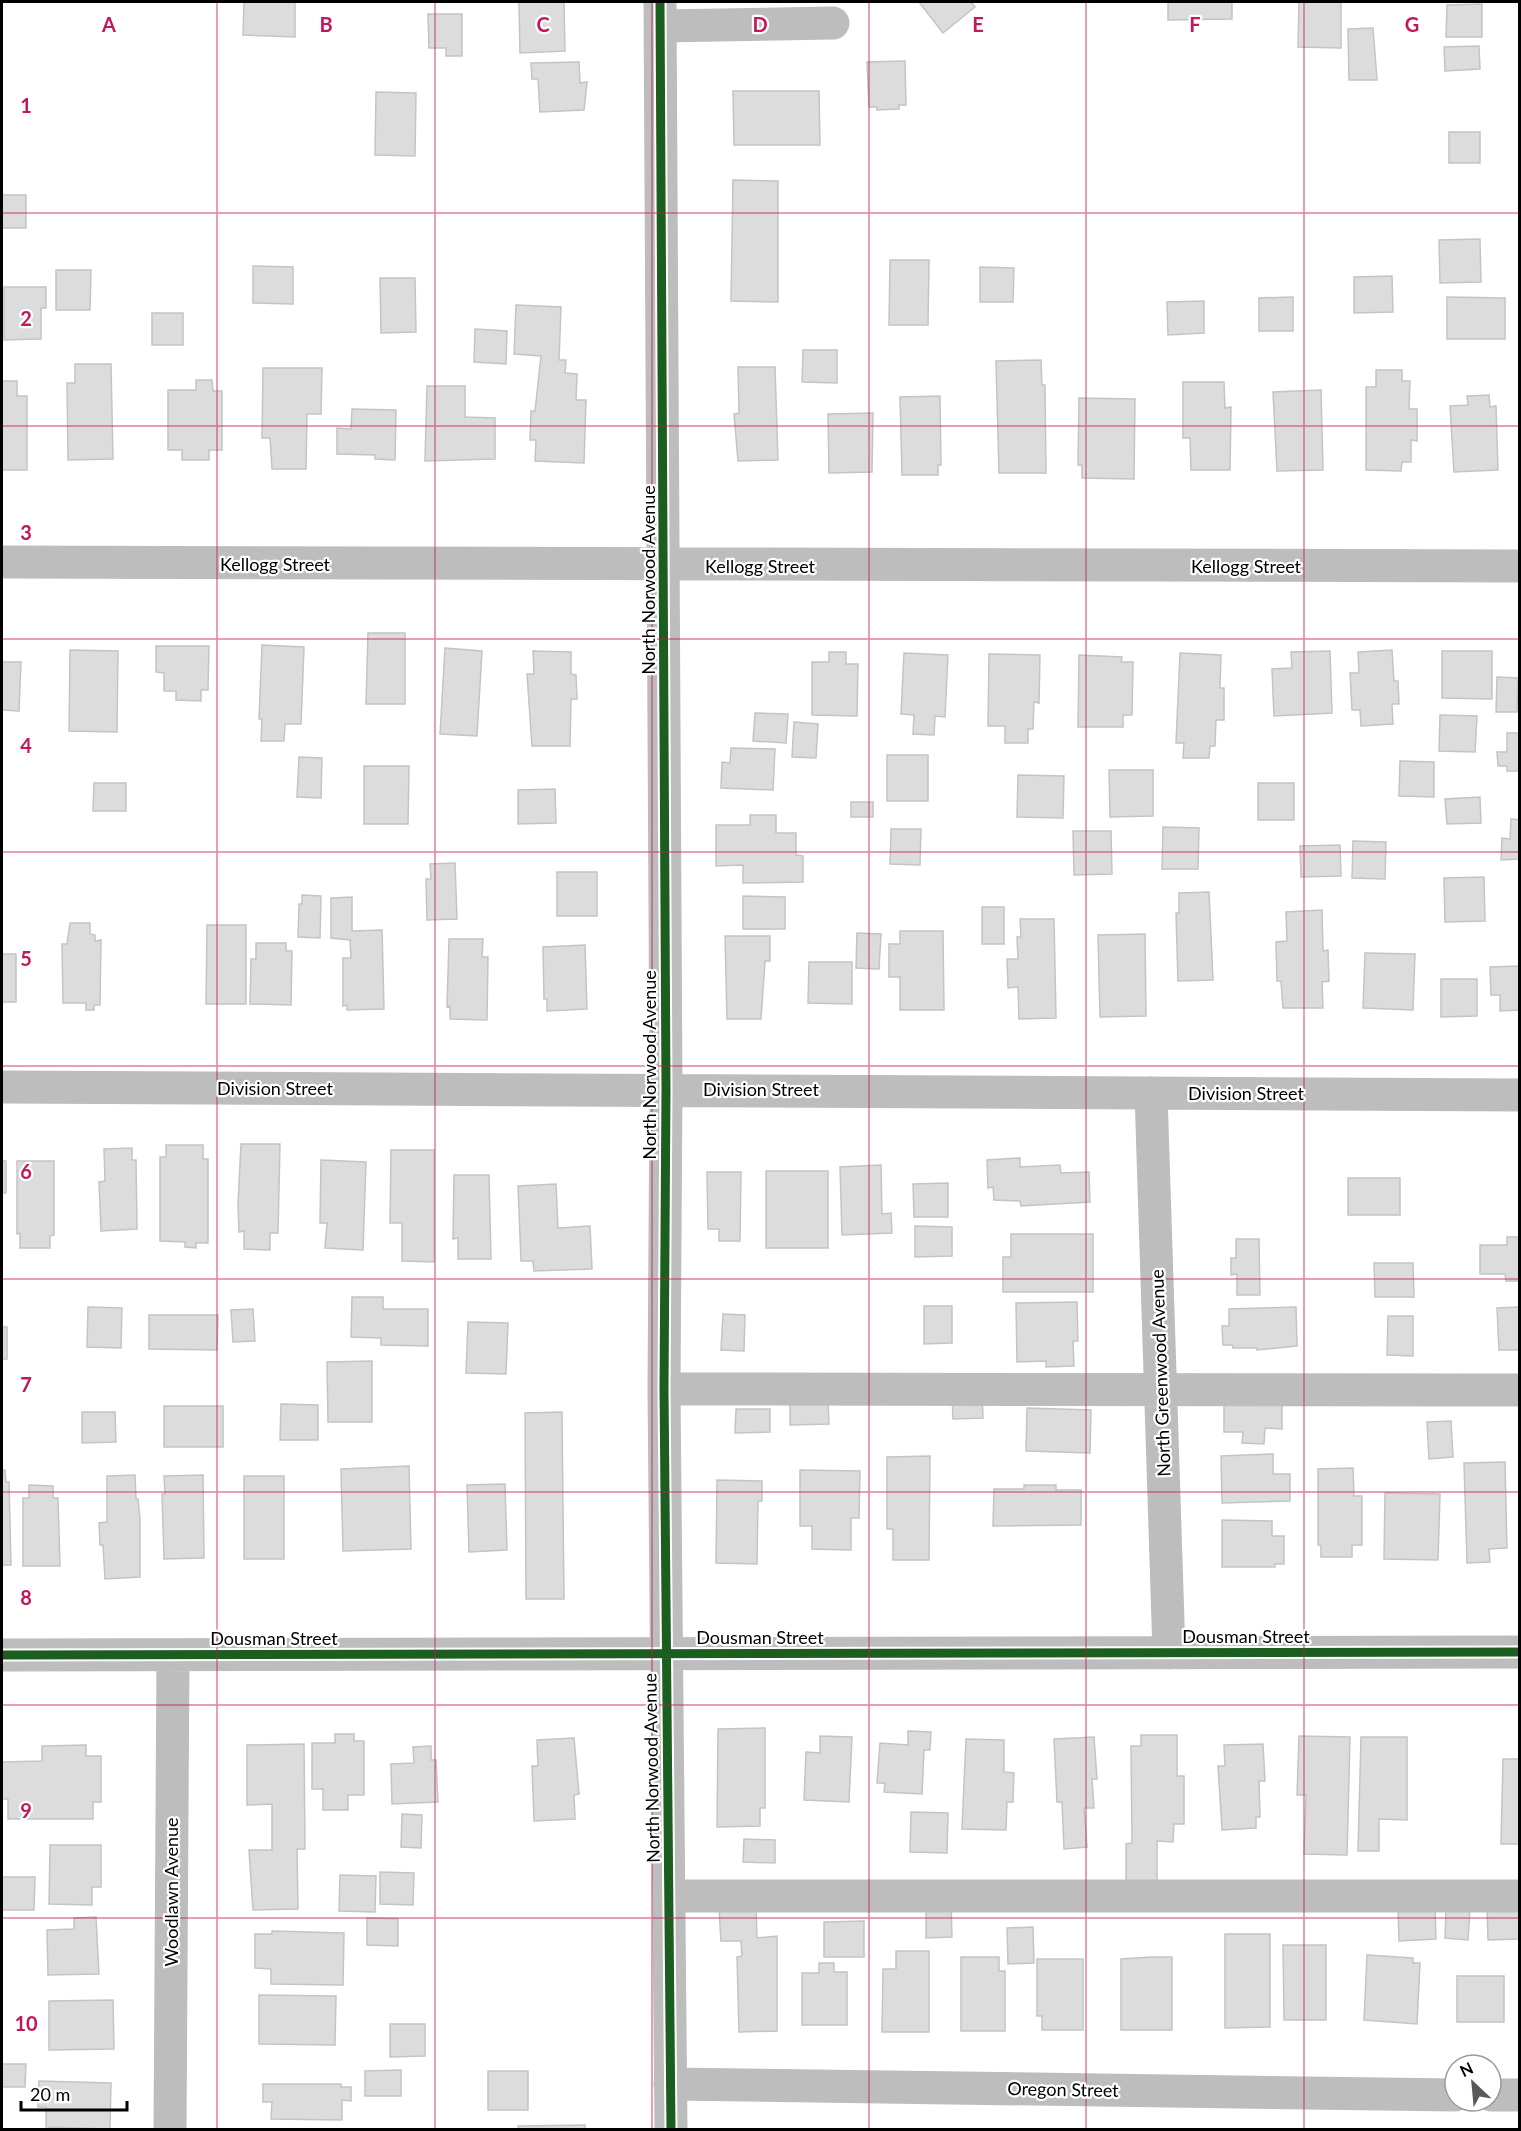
<svg xmlns="http://www.w3.org/2000/svg" width="1521" height="2131" font-family="Lato,sans-serif">
<style>
.building{fill:#dcdcdc;stroke:#c4c4c4;stroke-width:1.5}
.lines{fill:none;stroke-linecap:round;stroke-linejoin:round}
.minor{stroke:#bdbdbd;stroke-width:33}
.cycleway-casing{stroke:#fff;stroke-width:13}
.cycleway{stroke:#1b5e20;stroke-width:9}
.grid{fill:none;stroke:#c2185b;stroke-width:1.5;stroke-opacity:0.55}
.labels{text-anchor:middle;dominant-baseline:central;stroke-width:4.5;stroke-linejoin:round;paint-order:stroke}
.street-label{font-size:18px;fill:#000;stroke:#fff}
.grid-label{font-size:20px;text-anchor:middle;font-weight:bold;fill:#c2185b;stroke:#fff;stroke-width:4.5;stroke-linejoin:round;paint-order:stroke}
</style>
<rect width="100%" height="100%" fill="#fff"/>
<path class="building" d="M244,2H295V37L243,35Z
M519,2H564L565,51L520,53Z
M919,2H971L975,7L943,33Z
M1168,2H1232V19L1168,20Z
M1299,2H1341V48L1298,47Z
M1482,4V37H1446L1447,5Z
M428,14H462V56H446V48H429Z
M1373,28L1377,80H1349L1348,29Z
M1479,46L1480,69L1445,71L1444,47Z
M905,61L906,105H899V109L877,110V107H869L867,62Z
M579,62L580,83L587,82L584,110L540,112L538,79H532L531,63Z
M733,91H819L820,145H734Z
M376,92L416,93L415,156L375,155Z
M1449,132H1480V163H1449Z
M733,180L778,181V302L731,301Z
M2,195H26V228H2Z
M1480,239L1481,282L1440,283L1439,240Z
M890,260H929L928,325H889Z
M253,266L293,267V304L253,303Z
M980,267L1014,268L1013,302H980Z
M56,270H91L90,310H56Z
M1392,276L1393,312L1354,313V277Z
M380,278H415L416,332L381,333Z
M4,287H46V308H41V339L4,340Z
M1293,297V331H1259V298Z
M1447,297L1505,298V339H1447Z
M1204,301V333L1168,335L1167,302Z
M516,305L561,307L559,360H566L565,373L577,374L576,400H586L584,463L535,461L536,440H530L531,411H535L541,356L514,354Z
M152,313H183V345H152Z
M475,329L507,331L506,364L474,362Z
M803,350H837V383L802,382Z
M1041,360L1042,385H1045L1046,473H999L996,361Z
M75,364H111L113,459L68,460L67,383H75Z
M738,367H775L778,460L738,461L734,414L739,413Z
M263,368H322L321,414H307L306,469H272L270,438H262Z
M1376,370H1402V381H1410L1409,409H1417V441L1411,440V462H1402L1401,471L1366,470V387H1376Z
M196,380H212L213,391H222V450H209V460H182V450H168V390H196Z
M2,381H17V396H27V470H2Z
M1183,382H1224L1225,408L1231,407L1230,470H1191L1190,438H1183Z
M427,386H465V417L495,418V459L425,461Z
M1321,390L1323,470L1277,471L1273,392Z
M1489,395L1490,407L1496,406L1498,470L1454,472L1450,406L1468,405L1467,396Z
M940,396L941,465H938V475H902L900,397Z
M1079,398L1135,399L1134,479L1082,478V465H1078Z
M352,409L396,410L395,460L375,459V455L337,454V428L351,429Z
M873,413L872,472L829,473L828,414Z
M368,633H405V704H366Z
M262,645L304,647L301,724H285L284,741H261L262,719H259Z
M156,646H209L208,690H201V701L176,700V691H164V673L156,672Z
M445,648L482,651L477,736L440,734Z
M70,650L118,651L117,732L69,731Z
M1392,650L1394,681H1398L1399,704H1392L1393,724L1361,726L1360,710H1352L1350,673H1359L1358,652Z
M533,651L571,652V674L576,675L577,699H571L570,746H532L527,674H534Z
M1330,651L1332,713L1274,716L1272,669L1292,668L1291,652Z
M1442,651H1492V699L1442,698Z
M829,652H846V664H858L857,716L812,715V662H829Z
M904,653L948,655L945,717L935,716L934,735L913,734L914,715L901,714Z
M1180,653L1221,655L1220,688H1224V720H1216L1215,746H1210L1209,758H1183L1184,743H1176Z
M989,654L1040,655L1039,703L1034,702L1033,729H1028V743H1005V726H988Z
M1079,655L1122,657L1121,662H1133L1132,715H1123V727H1078Z
M2,662H21L19,711L2,710Z
M1497,677L1518,678L1517,712H1496Z
M755,713L788,714L786,743L753,741Z
M1440,715L1477,716L1475,752L1439,751Z
M794,722L818,724L816,758L792,757Z
M1507,733H1520V771H1507V766H1498L1497,752H1507Z
M731,748L775,749L773,790L721,788L722,762L730,763Z
M887,755H928V801H887Z
M299,757L322,758L321,798L297,797Z
M1400,761L1434,762V797L1399,796Z
M364,766H409L408,824H364Z
M1109,770H1153V816L1110,817Z
M1018,775L1064,776L1063,818L1017,817Z
M94,783H126V811H93Z
M1258,783H1294V820H1258Z
M555,789L556,823L518,824V790Z
M1480,797L1481,823L1447,824L1445,799Z
M851,802H873V817H851Z
M750,815H776V833H796V855L803,856V882L743,883V865L716,866V825H750Z
M1511,819L1520,820V859L1501,860L1502,838L1510,839Z
M1163,827L1199,828L1198,869H1162Z
M891,829H921L920,865L890,864Z
M1073,831H1111L1112,874L1074,875Z
M1353,841L1386,842L1385,879L1352,878Z
M1340,845L1341,876L1301,877L1300,846Z
M455,863L457,919L427,920L426,879H431L430,864Z
M557,872H597V916H557Z
M1484,877L1485,921L1445,922L1444,878Z
M1209,892L1213,980L1178,981L1176,913H1179V893Z
M302,895L321,896L320,938L298,937L299,904H302Z
M743,896L785,897V929H743Z
M352,897V931L382,930L384,1009L347,1010V1005L343,1006V958H351L350,940L331,938V898Z
M982,907H1004V944H982Z
M1322,910L1323,951L1328,950L1329,981L1322,982L1323,1008H1283L1281,981H1277L1276,942L1287,941L1286,912Z
M1020,919H1054L1056,1018L1019,1019L1018,987L1008,988L1007,959H1018L1017,937H1021Z
M70,923H90V934L95,935V941L101,940L100,1005H94V1010H86V1003H63L62,944H67Z
M207,925H246V1004H206Z
M900,931H943L944,1010H900V977H889V944H900Z
M857,933L881,934L879,969L856,968Z
M1145,934L1146,1016L1100,1017L1098,935Z
M725,936H770V961H765L761,1019H727Z
M449,939H483L482,957H488L487,1020L450,1019V1006L447,1007Z
M256,943H286V951H292L291,1005L250,1004L251,959H256Z
M585,945L587,1009L547,1011V999H544L543,947Z
M1365,953L1415,954L1413,1010L1363,1008Z
M2,954H16V1002H2Z
M809,962H852V1004L808,1003Z
M1520,966V1010L1500,1011V995H1491L1490,967Z
M1441,979H1477V1016L1441,1017Z
M241,1144H280L278,1233H270V1250L244,1249V1231L239,1232L238,1205Z
M166,1145H203V1159H208V1243H196V1248L185,1247V1242L160,1241V1157H166Z
M132,1148V1160H136L137,1229L101,1231L99,1182L105,1181L104,1149Z
M391,1150H434V1262L402,1261V1223H390Z
M1020,1158V1167L1060,1165L1061,1173L1089,1172L1090,1202L1021,1206L1020,1201L994,1200L993,1187L988,1188L987,1160Z
M321,1160L366,1162L363,1250L325,1248L327,1223H320Z
M2,1161H6V1193H2Z
M17,1161H54V1235L50,1236V1248H20V1233L17,1234Z
M881,1165L882,1214L891,1213L892,1233L842,1235L840,1167Z
M766,1171H828V1248H766Z
M707,1172H741L740,1241H719V1229H708Z
M454,1175H489L491,1259H458V1238L453,1239Z
M1348,1178H1400V1215H1348Z
M948,1183V1217H914L913,1184Z
M556,1184L558,1228L590,1226L592,1269L534,1271L533,1261H521L518,1186Z
M915,1226L952,1227V1256L915,1257Z
M1011,1234H1093V1292H1003V1257H1011Z
M1507,1237H1520V1281H1506L1505,1274H1480V1245H1507Z
M1236,1239H1259L1260,1295H1237V1274L1231,1275V1258H1236Z
M1374,1263H1413L1414,1297H1375Z
M352,1297H383V1309H428V1346L381,1345V1338L351,1337Z
M1077,1302L1078,1341H1073L1074,1366L1046,1367V1361L1017,1362L1016,1303Z
M924,1306H952V1343L924,1344Z
M88,1307L122,1308L121,1348L87,1347Z
M1296,1307L1297,1346L1257,1350V1348H1233L1232,1345H1223L1222,1326H1229V1309Z
M1520,1307V1350H1499L1497,1308Z
M253,1309L255,1341L233,1342L231,1310Z
M723,1314L745,1315L744,1351L721,1350Z
M149,1315H218L217,1350L149,1349Z
M1388,1316H1413V1356L1387,1355Z
M468,1322L508,1323L506,1374L466,1373Z
M2,1327H7V1359H2Z
M372,1361V1422H328L327,1362Z
M982,1394L983,1418L953,1419L952,1395Z
M828,1401L829,1424L790,1425V1402Z
M1224,1401H1282V1429L1265,1428L1264,1444L1242,1443L1243,1432H1224Z
M281,1404L318,1405V1440H280Z
M164,1406H223V1447H164Z
M1027,1408L1091,1410L1090,1453L1026,1451Z
M736,1409H770V1432L735,1433Z
M82,1412H115L116,1442L82,1443Z
M562,1412L564,1599H526L525,1413Z
M1451,1421L1453,1457L1429,1459L1427,1422Z
M1273,1454V1474H1290V1501L1222,1503L1221,1456Z
M930,1456L929,1560H893V1529H887V1457Z
M1505,1462L1507,1548L1489,1549L1490,1562L1467,1563L1464,1463Z
M409,1466L411,1549L343,1551L341,1469Z
M1353,1468L1354,1496H1362V1545H1352V1557H1321V1546L1318,1545V1469Z
M2,1470H5L6,1482H9L11,1565H2Z
M800,1470L860,1471L859,1518H851V1550L812,1549V1526H800Z
M135,1475L136,1499H138L140,1519V1577L105,1579L103,1545H100L99,1523L107,1522V1476Z
M203,1475L204,1558L164,1559L162,1494H165L164,1476Z
M244,1476H284V1559H244Z
M717,1480L762,1481V1501H758L757,1564L716,1563Z
M505,1484L507,1550L469,1552L467,1485Z
M29,1485L53,1486V1498H58L60,1566H23V1498H29Z
M1024,1485H1056V1490H1081V1525L993,1526L994,1489H1024Z
M1385,1493L1440,1494L1438,1560L1384,1559Z
M1222,1520L1272,1521V1536H1284V1564H1275V1567H1222Z
M765,1728V1808H760V1826L717,1827L718,1729Z
M908,1731L931,1732L930,1750H924L922,1794L884,1792L885,1783H877L880,1743L908,1745Z
M335,1734H354V1741H364V1795H348V1810H323V1789H312V1743H335Z
M1141,1735H1177V1776H1184V1824H1174L1173,1842L1157,1841V1882H1126V1844L1132,1843L1131,1746H1141Z
M820,1736L852,1737L849,1802L804,1800L806,1752L820,1753Z
M1299,1736L1350,1737L1347,1855L1304,1854L1306,1795H1297Z
M1094,1737L1097,1779H1092L1094,1808H1084L1087,1847L1064,1849L1062,1802H1057L1054,1739Z
M1361,1737H1407V1820L1379,1819V1851H1358Z
M574,1738L579,1794L574,1795L575,1819L534,1821L532,1766H538L537,1740Z
M966,1739L1004,1740V1772L1014,1773L1013,1802H1007L1006,1830L962,1829Z
M304,1744L305,1849H297L298,1909L253,1910L249,1850H272V1804L247,1805V1745Z
M1263,1744L1265,1781H1259L1260,1817H1256V1828L1222,1830L1218,1766H1225L1224,1745Z
M86,1745V1756H101V1802H93V1819H8V1799H2V1762L42,1761V1746Z
M431,1746V1760H436L438,1802L392,1804L391,1764L414,1763L413,1747Z
M1503,1759H1520V1844H1501Z
M911,1812L948,1813L947,1853L910,1852Z
M402,1814L422,1815L421,1848L401,1847Z
M744,1839L775,1840V1863L743,1862Z
M50,1845H101V1887H92V1905L49,1904Z
M380,1872L414,1873L413,1905L380,1904Z
M340,1875L376,1876L375,1912L339,1911Z
M2,1877H35L34,1910H2Z
M951,1903L952,1937L926,1938V1904Z
M1520,1906V1939L1488,1940L1487,1908Z
M756,1907L757,1938L777,1936V2031L739,2032L737,1957L742,1956L741,1941H721L719,1908Z
M1435,1907L1436,1939L1399,1941L1398,1908Z
M1446,1909L1470,1910L1468,1940L1445,1938Z
M96,1917L99,1974L48,1975L47,1930L74,1929V1918Z
M367,1918L398,1919V1946L367,1945Z
M864,1921V1957H824V1922Z
M1033,1927L1034,1963L1008,1964L1007,1928Z
M272,1931L344,1933L343,1985L271,1984V1969L255,1968V1934H272Z
M1225,1934H1270V2027L1225,2028Z
M1283,1945H1326V2020H1284Z
M896,1951H929V2032H882L883,1969H896Z
M1367,1955L1413,1958V1963H1420L1417,2024L1364,2020Z
M961,1957H999V1971H1005V2031H961Z
M1151,1957H1172V2030H1121V1959Z
M1037,1959H1083V2030H1042V2016H1037Z
M819,1963H834V1972H847V2025H802V1973H819Z
M1457,1976H1504V2022H1457Z
M259,1995L336,1996L335,2045L259,2044Z
M113,2000L114,2049L49,2050V2001Z
M390,2024H425V2056L390,2057Z
M2,2064H26L25,2087H2Z
M401,2070V2096H365V2071Z
M488,2071H528V2110H488Z
M39,2081L111,2083L110,2129L46,2127V2107H38Z
M263,2084H341V2087H351V2101L342,2100V2120L271,2119L272,2102H263Z
M585,2125V2130H518V2126Z"/>
<g class="lines">
<path class="minor" d="M660,2L666,1089L664,1389L671,2130
M661,26L833,23
M2,562L1520,566
M2,1087L1520,1095
M1151,1093L1169,1653
M664,1389L1520,1390
M2,1655L1520,1652
M669,1896H1520
M670,2084L1455,2095
M1491,2095H1520
M170,2130L173,1655"/>
<g class="cycleway-casing">
<path id="cycleway" d="M660,2L666,1089L664,1389L671,2130
M2,1655L1520,1652"/>
</g>
<use href="#cycleway" class="cycleway"/>
</g>
<path class="grid" d="M217,2V2130M435,2V2130M652,2V2130M869,2V2130M1086,2V2130M1304,2V2130M2,213H1520M2,426H1520M2,639H1520M2,852H1520M2,1066H1520M2,1279H1520M2,1492H1520M2,1705H1520M2,1918H1520"/>
<g class="labels">
<g class="street-label">
<text x="275" y="564">Kellogg Street</text>
<text x="760" y="566">Kellogg Street</text>
<text x="1246" y="566">Kellogg Street</text>
<text transform="translate(648 580) rotate(-90)">North Norwood Avenue</text>
<text transform="translate(649 1065) rotate(-90)">North Norwood Avenue</text>
<text x="275" y="1088">Division Street</text>
<text x="761" y="1089">Division Street</text>
<text x="1246" y="1093">Division Street</text>
<text transform="translate(1160 1373) rotate(-92)">North Greenwood Avenue</text>
<text x="1246" y="1636">Dousman Street</text>
<text x="760" y="1637">Dousman Street</text>
<text x="274" y="1638">Dousman Street</text>
<text transform="translate(651 1768) rotate(-91)">North Norwood Avenue</text>
<text transform="translate(171 1892) rotate(-90)">Woodlawn Avenue</text>
<text transform="translate(1063 2089) rotate(1)">Oregon Street</text>
</g>
</g>
<g class="grid-label">
<text x="109" y="32">A</text>
<text x="326" y="32">B</text>
<text x="543" y="32">C</text>
<text x="760" y="32">D</text>
<text x="978" y="32">E</text>
<text x="1195" y="32">F</text>
<text x="1412" y="32">G</text>
<text x="26" y="113">1</text>
<text x="26" y="326">2</text>
<text x="26" y="540">3</text>
<text x="26" y="753">4</text>
<text x="26" y="966">5</text>
<text x="26" y="1179">6</text>
<text x="26" y="1392">7</text>
<text x="26" y="1605">8</text>
<text x="26" y="1818">9</text>
<text x="26" y="2031">10</text>
</g>
<rect width="1521" height="2131" fill="none" stroke="#000000" stroke-width="6"/>
<g transform="translate(1473 2083) rotate(334)"><circle r="28" fill="#ffffff" stroke="#999999" stroke-width="1.5"/>
<path d="M0-4.5L10 22L0 15L-10 22Z" fill="#595959"/>
<text y="-9" font-size="16" font-weight="bold" text-anchor="middle" fill="#000000">N</text>
</g>
<path d="M21 2101v9h106v-9" fill="none" stroke="#000000" stroke-width="3"/>
<text x="30" y="2101" font-size="18" fill="#000000" stroke="#ffffff" stroke-width="4.5" paint-order="stroke">20 m</text>
</svg>
